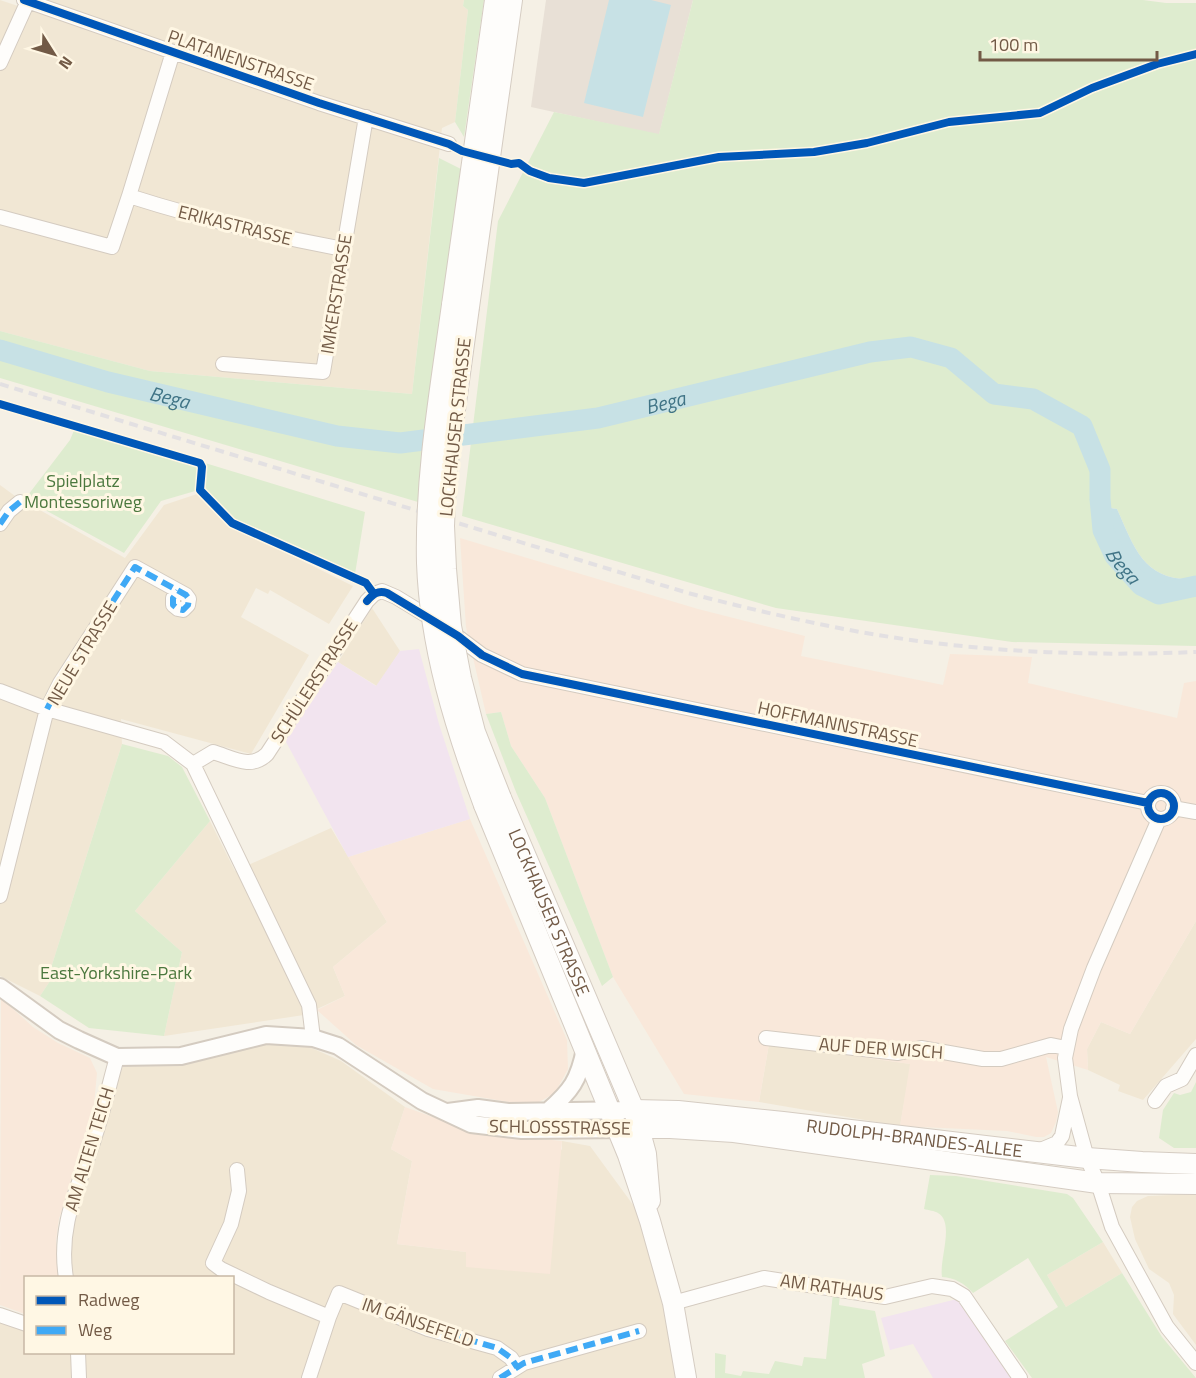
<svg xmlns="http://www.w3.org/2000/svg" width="1196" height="1378" font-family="'Titillium Web',sans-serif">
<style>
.residential{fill:#f1e7d4}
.commercial{fill:#f9e8da}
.industrial{fill:#e8e0d6}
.education{fill:#f2e4ef}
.green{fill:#deeccf}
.water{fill:#c7e1e5}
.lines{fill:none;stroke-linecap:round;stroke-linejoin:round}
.river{stroke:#c7e1e5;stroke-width:21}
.minor-casing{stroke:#d4cbc0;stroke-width:16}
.tertiary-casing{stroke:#d4cbc0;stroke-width:20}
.secondary-casing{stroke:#d5ccc2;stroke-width:22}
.minor{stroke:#fefdfb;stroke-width:14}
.tertiary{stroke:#fefdfb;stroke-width:16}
.secondary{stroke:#fefdfb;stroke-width:20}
.rail{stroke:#e3e0e2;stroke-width:4;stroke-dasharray:9 6;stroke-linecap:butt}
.secondary-bridge-casing{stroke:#d5ccc2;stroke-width:22;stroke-linecap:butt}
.secondary-bridge{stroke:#fefdfb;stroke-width:20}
.quiet{stroke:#3fa9f5;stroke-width:6;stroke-dasharray:12 6;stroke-linecap:butt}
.cycleway-casing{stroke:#fff7e4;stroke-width:11}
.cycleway{stroke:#0057b8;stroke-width:8}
.labels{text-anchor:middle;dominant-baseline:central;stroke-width:6;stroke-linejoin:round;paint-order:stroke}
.street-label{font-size:18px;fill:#725a46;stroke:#fff7e4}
.park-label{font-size:18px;fill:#4b783e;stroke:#fff7e4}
.water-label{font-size:20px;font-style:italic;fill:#407486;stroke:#fff7e4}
</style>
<rect width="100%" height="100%" fill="#f5f0e5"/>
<path class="residential" d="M0,0L18,6L20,0H464L463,6L468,10L455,122L442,128L412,394L150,371L0,331Z
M0,485L15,496L125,558L164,505L200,493L230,525L353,586L329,624L270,590L268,594L256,588L241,617L309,655L251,754L121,719L122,744L50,971L54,975L40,996L0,976Z
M372,608L400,651L377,686L338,662Z
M210,821L235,871L331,828L387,922L333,967L345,996L304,1015L164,1036L182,952L135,911Z
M1196,921V1039L1143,1100L1118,1091L1120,1085L1088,1070L1087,1049L1101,1022L1130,1034Z
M262,1041L305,1045L341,1061L405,1107L391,1149L412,1161L397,1244L467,1252L466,1267L562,1149V1141L590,1146L639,1213L664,1306L678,1378H0V1321L25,1331L26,1352H232V1278L71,1277L73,1218L123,1066L188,1064Z
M769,1044L911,1064L900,1126L759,1102Z
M1196,1194V1345L1173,1314L1174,1295L1169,1283L1149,1269L1135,1239L1130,1217L1132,1207L1137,1201L1148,1196Z
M1103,1242L1122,1273L1066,1307L1047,1275Z"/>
<path class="commercial" d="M460,538L698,609L805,636L801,656L943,685L950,654L1032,657L1028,683L1177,718L1184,683L1196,681V921L1130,1034L1101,1022L1087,1049L1088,1070L1046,1057L1058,1112L1056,1122L1051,1133L1044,1137H1036L1007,1131L900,1126L910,1064L769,1044L759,1102L684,1094L613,977L545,798L511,746L501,712L486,714L466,627Z
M470,819L567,1040L568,1069L555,1093L532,1106L433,1089L356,1045L317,1010L345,996L333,967L387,922L348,857Z
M1,998L33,1027L58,1043L90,1058L97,1073L94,1105L59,1219L56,1240L59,1277L26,1278L25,1314L0,1305Z
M405,1107L475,1132L562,1141L550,1274L466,1267V1252L397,1244L412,1161L391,1149Z"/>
<path class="industrial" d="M546,0H693L659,135L531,107Z"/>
<path class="education" d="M419,649L439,724L470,819L348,857L285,740L338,662L376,686L400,651Z
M957,1299L1013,1378H933L913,1344L890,1350L881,1318Z"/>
<path class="green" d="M464,0H484L464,137L455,122L468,10L463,6Z
M693,0H1143L1166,3H1196V579C1144,582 1135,549 1117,509L1104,507L1121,555L1145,579L1166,592L1196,597V646L1012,642L776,608L462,516L498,221L554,112L659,134Z
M439,158L461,169L426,420L418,502L0,378V331L150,371L412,394Z
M75,428L203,466L205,463L365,512L355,574L233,522L202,489L161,501L124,553L25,499L70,440Z
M501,712L511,746L545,798L613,977L602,986L516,792L486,714Z
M122,744L168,756L182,767L210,821L135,911L182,952L164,1036L89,1028L40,996L54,975L50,971Z
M1196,1082V1148H1174L1159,1138L1163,1110L1174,1093L1180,1095L1191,1092Z
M930,1175L956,1176L1067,1194L1073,1198L1103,1242L1047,1275L1066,1307L1122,1273L1162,1337L1196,1378H1032L1005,1341L1058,1307L1028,1258L973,1293C964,1283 955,1278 942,1277C939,1259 955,1223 938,1213C935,1211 928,1210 924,1209Z
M833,1293L840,1294L839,1305L875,1311L885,1356L862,1364L865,1378H715V1353L726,1355L725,1373L741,1376L743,1371L769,1374L775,1361L802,1366L804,1357L826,1359Z"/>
<path class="water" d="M609,0H651L671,5L643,117L584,103Z
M1104,507L1117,509C1135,549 1144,582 1196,579V597L1166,592L1145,579L1121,555Z"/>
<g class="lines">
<path class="river" id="s1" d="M0,350L108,382L337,436L400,443L598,418L870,352L911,347L951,358L994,394L1033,399L1082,426L1100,470V499L1103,530L1115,556L1141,585L1159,594L1196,586"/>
<g class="minor-casing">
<path id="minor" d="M24,0L319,103L449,144
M173,52L129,196C201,219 268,235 343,249
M0,63L28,1
M0,217L112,247L129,196
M223,364L323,372L366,117
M0,524L9,511L20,502
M0,691L47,709L164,742L193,764L309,1005L313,1038
M193,764L213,752C233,758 251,770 267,754L367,601L374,594L382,591L396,597L442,625L482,655L522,674L1148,803
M1148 806a13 13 0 1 1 26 0a13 13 0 1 1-26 0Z
M1173,808L1196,812
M1159,819L1094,968L1071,1029L1065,1058L1070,1096L1087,1158L1098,1183L1112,1227L1167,1327L1196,1363
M0,896L47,709L60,683L135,567L186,595L189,599L188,605L183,610L178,609L173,605V598L178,591
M766,1038L898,1053L921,1048L983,1059H1001L1051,1045L1066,1048
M1155,1101L1166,1086L1182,1079L1196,1055
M1038,1151L1057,1143L1062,1136L1070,1098
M237,1170L239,1191L231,1224L213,1263L221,1269L269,1292L329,1317
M66,1278C57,1222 81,1183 96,1133C104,1108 110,1082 117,1057
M673,1303L764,1278L885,1297L932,1286L952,1289L964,1296L1020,1378
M0,1315L26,1324
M78,1352L79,1378
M309,1378L329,1317L339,1293L428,1329L497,1348L511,1358L517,1367
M500,1378L524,1363L639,1331"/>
</g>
<g class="tertiary-casing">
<path id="tertiary" d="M0,987L59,1030L79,1040L117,1057L181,1056L266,1035L313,1038L338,1046L422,1101L471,1124L522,1130L628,1129
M548,1111C571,1091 579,1080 585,1049
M448,1112L478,1108L508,1112L634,1110"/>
</g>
<g class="secondary-casing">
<g id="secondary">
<path d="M452,305L495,0"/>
<path d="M469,307L512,0"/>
<path id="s2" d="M501,798L634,1110L646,1154L650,1201"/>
<path d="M484,805L628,1155L650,1221L673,1303L686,1378"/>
<path id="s3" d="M634,1110L678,1111L783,1122L1087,1158L1142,1162L1196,1164"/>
<path d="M640,1128H670L734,1132L1098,1183L1196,1184"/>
</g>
</g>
<use href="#minor" class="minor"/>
<use href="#tertiary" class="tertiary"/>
<use href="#secondary" class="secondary"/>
<path class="rail" d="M0,384L688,593C738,606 788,618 839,628C956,651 1077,657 1196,652"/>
<g class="secondary-bridge-casing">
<path id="secondary-bridge" d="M452,305C440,391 425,476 427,563C430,647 455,727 484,805
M469,307L446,476L444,526L446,569L451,626L461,678L475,732L501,798"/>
</g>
<use href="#secondary-bridge" class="secondary-bridge"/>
<path class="quiet" d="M0,524L9,511L20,502
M47,709L60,683L135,567L186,595L189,599L188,605L183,610L178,609L173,605V598L178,591
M414,1323L497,1348L511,1358L517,1367
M500,1378L524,1363L639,1331"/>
<g class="cycleway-casing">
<path id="cycleway" d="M24,0L319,103L449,144L462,151L511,164L519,163L530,171L549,178L584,183L719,157L814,152L867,143L949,122L1040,113L1092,88L1157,64L1196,54
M0,404L200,463L202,467L200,490L232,523L366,583L374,594
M367,601C373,594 378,590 387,593L458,636L482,655L522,674L1148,803
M1148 806a13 13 0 1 1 26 0a13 13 0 1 1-26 0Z"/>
</g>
<use href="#cycleway" class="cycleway"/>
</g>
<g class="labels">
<g class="street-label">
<text transform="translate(241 60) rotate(19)">PLATANENSTRASSE</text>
<text transform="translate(235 225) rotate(14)">ERIKASTRASSE</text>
<text transform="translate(336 294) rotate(-81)">IMKERSTRASSE</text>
<text transform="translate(455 427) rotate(-84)">LOCKHAUSER STRASSE</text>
<text transform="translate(82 653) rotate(-59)">NEUE STRASSE</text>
<text transform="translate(314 681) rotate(-57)">SCHÜLERSTRASSE</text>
<text transform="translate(838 724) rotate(12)">HOFFMANNSTRASSE</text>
<text stroke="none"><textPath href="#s2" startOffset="124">LOCKHAUSER STRASSE</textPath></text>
<text transform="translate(881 1048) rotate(4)">AUF DER WISCH</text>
<text transform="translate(560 1127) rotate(1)">SCHLOSSSTRASSE</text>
<text stroke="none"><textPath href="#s3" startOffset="282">RUDOLPH-BRANDES-ALLEE</textPath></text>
<text transform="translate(89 1149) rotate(-73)">AM ALTEN TEICH</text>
<text transform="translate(832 1287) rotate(8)">AM RATHAUS</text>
<text transform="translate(418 1322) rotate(19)">IM GÄNSEFELD</text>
</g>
<g class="park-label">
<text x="83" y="480">Spielplatz<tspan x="83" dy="21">Montessoriweg</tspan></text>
<text x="116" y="972">East-Yorkshire-Park</text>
</g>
<g class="water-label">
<text stroke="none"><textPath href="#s1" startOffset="176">Bega</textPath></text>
<text stroke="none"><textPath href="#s1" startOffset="680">Bega</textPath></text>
<text stroke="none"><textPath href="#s1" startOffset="1274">Bega</textPath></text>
</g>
</g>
<rect x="24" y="1276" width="210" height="78" fill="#fff7e4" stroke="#c7b8a5" stroke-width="1.5"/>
<rect x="36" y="1296" width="30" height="9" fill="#0057b8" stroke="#c7b8a5" stroke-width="1.5"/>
<text x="78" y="1306" font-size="18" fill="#725a46">Radweg</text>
<rect x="36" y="1326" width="30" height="9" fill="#3fa9f5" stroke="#c7b8a5" stroke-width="1.5"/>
<text x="78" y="1336" font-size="18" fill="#725a46">Weg</text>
<g transform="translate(54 54) rotate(127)" stroke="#fff7e4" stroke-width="4.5" paint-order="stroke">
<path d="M0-4.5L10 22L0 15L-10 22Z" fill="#725a46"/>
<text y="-9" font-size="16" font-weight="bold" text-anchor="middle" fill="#725a46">N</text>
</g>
<path d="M980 51v9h177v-9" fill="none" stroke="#725a46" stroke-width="3"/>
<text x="989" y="51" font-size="18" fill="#725a46" stroke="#fff7e4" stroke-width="4.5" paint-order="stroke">100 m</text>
</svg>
